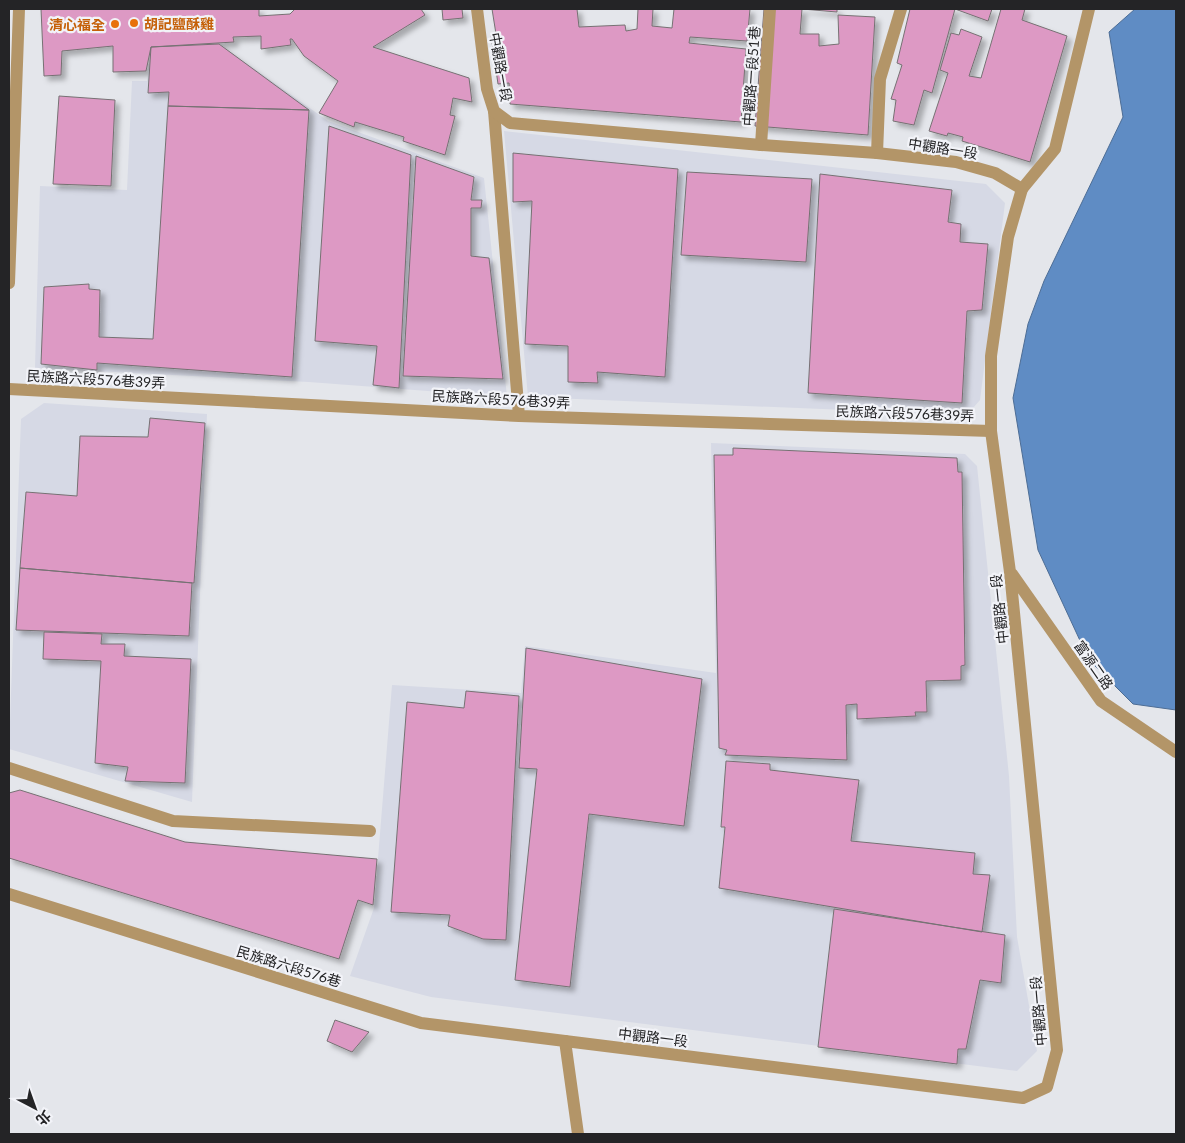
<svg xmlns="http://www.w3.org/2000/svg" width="1185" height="1143" font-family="Lato,'Noto Sans TC',sans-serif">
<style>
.built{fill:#d6d9e5}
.water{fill:#5f8cc4;stroke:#4d6d95}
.building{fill:#dd99c4;stroke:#767173;filter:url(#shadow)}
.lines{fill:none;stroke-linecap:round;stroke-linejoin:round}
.service{stroke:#b39568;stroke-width:12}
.minor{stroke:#b39568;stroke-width:12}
.tertiary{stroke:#b39568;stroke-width:12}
.food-dot{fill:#e8710a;stroke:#f2f3f8;stroke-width:2}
.labels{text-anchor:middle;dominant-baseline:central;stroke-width:4.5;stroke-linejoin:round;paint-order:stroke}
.food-label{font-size:14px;font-weight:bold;fill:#c56008;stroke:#f2f3f8;text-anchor:start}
.street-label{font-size:14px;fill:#242426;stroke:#f2f3f8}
</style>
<defs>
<filter id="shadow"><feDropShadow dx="4.5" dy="4.5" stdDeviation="2.5" flood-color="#0004"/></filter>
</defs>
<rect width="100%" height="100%" fill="#e4e6eb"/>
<path class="built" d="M219,44L328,121L484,178L507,397L309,382L35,368L40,186L127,190L132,81H147L151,47Z
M504,131L986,184L1005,203L980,400L967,415L528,397Z
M44,403L207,414L192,802L9,749L21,419Z
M711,443L965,454L977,466L1009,776L1017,937L1037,1051L1017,1071L431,997L350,976L374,908L392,685L521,693L525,646L716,673Z"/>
<path class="water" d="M1135,9H1176V710L1133,704L1089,660L1038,550L1013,398L1028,324L1044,281L1123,117L1109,32Z"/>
<path class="building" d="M41,9H259V16L290,14L295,9H421L425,15L373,47L469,78L472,102L453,98L450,115L455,116L445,155L403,141L404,137L355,122L354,127L319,113L338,81L304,56L292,39H290L291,45L261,49V36L233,37L234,42L151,47L146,71L113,72V46L62,51L61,75L44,76Z
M442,9H462L463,18L443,20Z
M492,9H577L579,27L625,25L626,31L637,29L638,9H653L652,26L672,28L674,9H750L747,41L690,37L689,43L746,49L741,122L510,104L509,83L498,84L491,35L496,34Z
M764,9H837V12L802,9L800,34H819V46L839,44L838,15L875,17L868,135L755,126Z
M910,9H955L932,93L924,90L914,125L893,121L896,100L891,99L902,65L897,63Z
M955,9H992L988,21Z
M1001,9H1025L1022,20L1067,36L1030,162L962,141L963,137L948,133L947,136L929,131L948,73L940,70L951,33L959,35L961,29L982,37L969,76L981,78Z
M219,44L309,110L168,106L169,92L148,93L151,47Z
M59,96L115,100L111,186L53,184Z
M168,106L309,110L292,377L97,363V370L41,364L44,287L89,284V289L100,290L99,337L153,339Z
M329,126L411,155L399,388L373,385L377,346L315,341Z
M513,153L678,169L665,377L597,372L598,383L568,382V346L525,344L532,201L513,202Z
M416,156L474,177L471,200H482L481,208H471V256L489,258L503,379L403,376Z
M687,172L812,179L806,262L681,255Z
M820,174L952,190L948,222L961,224L960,242L988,244L982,310L967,311L962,403L808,393Z
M150,418L205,423L194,583L20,568L26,492L77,496L80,436L148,437Z
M733,448L957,458L958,472H962L965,665L961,666V680L926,681L927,712H915L916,716L857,719V704L846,705L847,760L725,755L727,750L719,748L714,455H733Z
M20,568L192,583L189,636L16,630Z
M44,632L102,634L101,644H125L124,656L191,659L185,783L125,781L128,767L95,763L101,661L43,659Z
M526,648L702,679L684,826L589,814L570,987L515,980L537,769L519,768Z
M466,691L519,696L506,940L483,939L448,926L450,915L391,912L407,702L464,708Z
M726,761L770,764V770L859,780L851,841L975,853L973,874L990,875L982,932L719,888L725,827H721Z
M20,790L185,842L377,859L373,905L358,900L339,959L9,858V793Z
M834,909L1005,935L1001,983L980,980L966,1049H958L957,1064L818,1047Z
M335,1020L369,1032L352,1052L327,1041Z"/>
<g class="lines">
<path class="service" d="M494,111L519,416
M761,145L770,9
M877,153L880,79L901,9
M1022,189L1055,149L1089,9
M9,283L19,9
M9,389L519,416L991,431
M9,768L173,821L370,831"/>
<path class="minor" d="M477,9L487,89L494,111L510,123L761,145L877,153L956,162L995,173L1022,189L1008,237L991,356V431L1010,572L1057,1050L1047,1087L1023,1098L565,1041
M1012,574L1101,701L1176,752"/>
<path class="tertiary" d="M9,894L421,1023L565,1041L578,1134"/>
</g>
<g class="food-dot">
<circle cx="134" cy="23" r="5"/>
<circle cx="115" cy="24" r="5"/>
</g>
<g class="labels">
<g class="food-label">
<text x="144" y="23">胡記鹽酥雞</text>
<text x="105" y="24" text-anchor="end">清心福全</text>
</g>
<g class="street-label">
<text transform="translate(501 67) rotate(80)">中觀路一段</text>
<text transform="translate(751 76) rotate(-86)">中觀路一段51巷</text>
<text transform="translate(943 148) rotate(9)">中觀路一段</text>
<text transform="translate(96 379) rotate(3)">民族路六段576巷39弄</text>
<text transform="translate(501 399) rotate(3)">民族路六段576巷39弄</text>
<text transform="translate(905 413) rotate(2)">民族路六段576巷39弄</text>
<text transform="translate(999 609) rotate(-96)">中觀路一段</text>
<text transform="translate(1094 665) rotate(55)">富源二路</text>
<text transform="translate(289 966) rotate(17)">民族路六段576巷</text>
<text transform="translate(1038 1011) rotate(-95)">中觀路一段</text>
<text transform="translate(653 1037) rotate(7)">中觀路一段</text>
</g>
</g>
<rect width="1185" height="1143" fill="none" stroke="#242426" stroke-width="20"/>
<g transform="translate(35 1108) rotate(139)" stroke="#f2f3f8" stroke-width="4" paint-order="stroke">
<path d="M0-4L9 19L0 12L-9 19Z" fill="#242426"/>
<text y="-8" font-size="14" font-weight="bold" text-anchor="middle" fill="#242426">北</text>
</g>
</svg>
